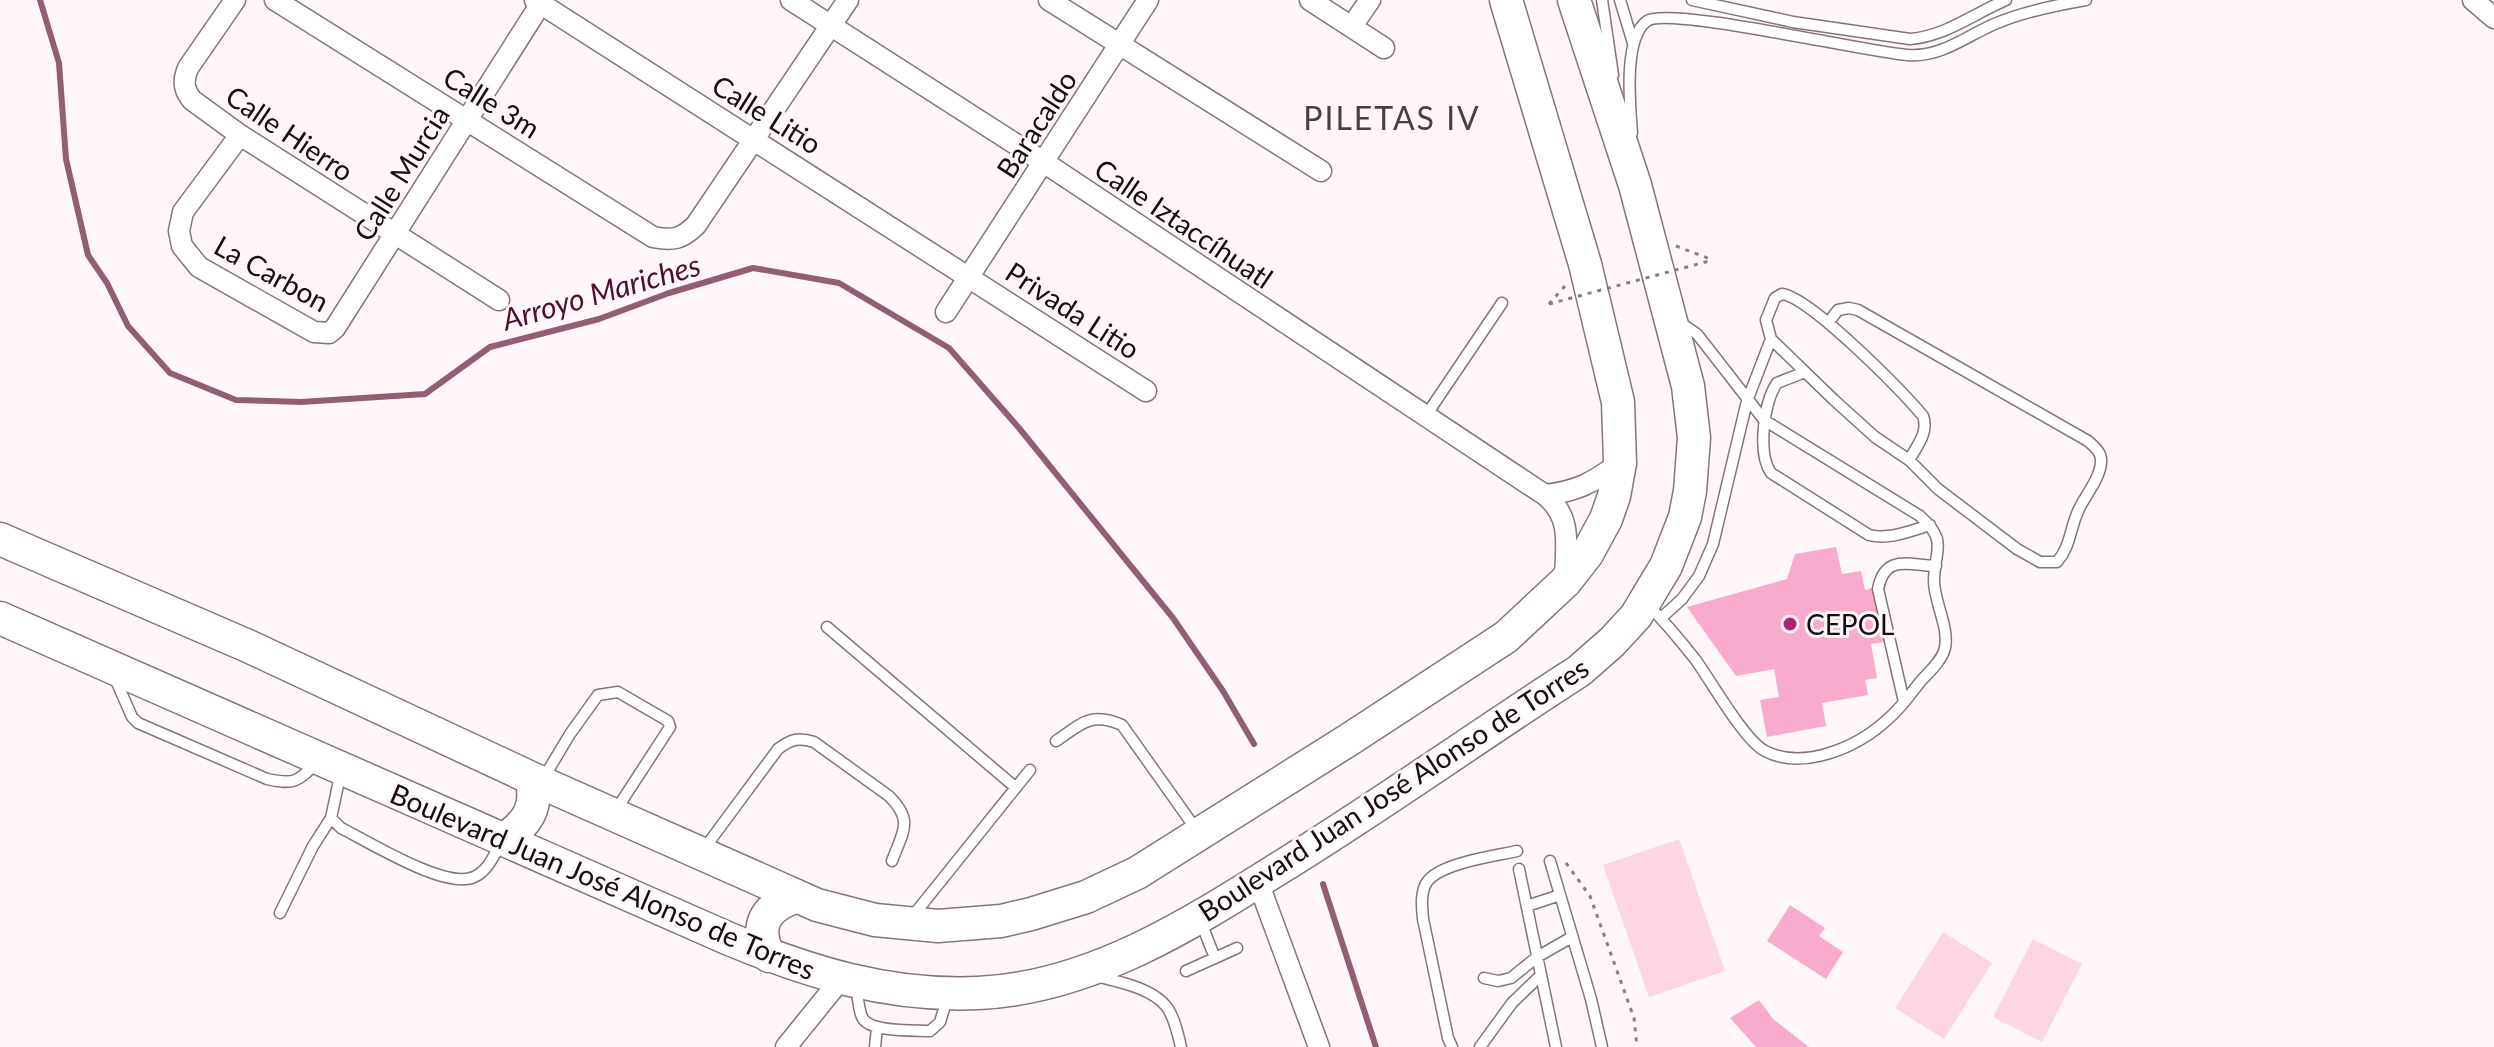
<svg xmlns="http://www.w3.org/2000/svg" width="2494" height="1047" font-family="Lato,sans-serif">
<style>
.green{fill:#fed5e5}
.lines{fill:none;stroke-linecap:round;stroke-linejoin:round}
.stream{stroke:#925d75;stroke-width:6}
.building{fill:#f8abcc}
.service-casing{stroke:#85757b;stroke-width:13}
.minor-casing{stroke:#85757b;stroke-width:23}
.primary-casing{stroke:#85757b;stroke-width:35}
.path{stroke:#878083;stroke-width:3;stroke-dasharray:4 6;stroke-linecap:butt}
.service{stroke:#fff;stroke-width:10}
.minor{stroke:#fff;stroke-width:20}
.primary{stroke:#fff;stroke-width:32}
.path-bridge{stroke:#878083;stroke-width:3;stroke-dasharray:4 6;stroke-linecap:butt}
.poi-dot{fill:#aa256f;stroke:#fef6f9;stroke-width:3}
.labels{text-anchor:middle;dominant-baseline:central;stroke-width:6;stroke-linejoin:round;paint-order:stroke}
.street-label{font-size:28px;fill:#140e10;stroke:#fef6f9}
.poi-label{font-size:28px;fill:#140e10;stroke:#fef6f9;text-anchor:start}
.water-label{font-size:30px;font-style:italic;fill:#4f0d31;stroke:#fef6f9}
.quarter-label{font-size:32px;letter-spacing:2px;fill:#4b3d43;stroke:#fef6f9}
</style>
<rect width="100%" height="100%" fill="#fef6f9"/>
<path class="green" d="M1679,839L1725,971L1649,997L1603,865Z
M1943,932L1992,963L1944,1039L1895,1008Z
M2033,939L2082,964L2042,1042L1993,1017Z"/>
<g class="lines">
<path class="stream" d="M40,0L59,63L66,159L88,255L107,283L128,326L170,373L236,400L301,402L425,394L490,347L599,319L669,293L753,268L839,283L949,348L1019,428L1173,618L1223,691L1254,744
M1323,884L1376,1047"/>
</g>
<path class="building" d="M1836,547L1842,574L1861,571L1865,590L1873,588L1884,642L1871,644L1877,678L1865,680L1868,695L1822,703L1826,726L1767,737L1760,700L1779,697L1774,669L1736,676L1687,607L1787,579L1795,554Z
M1790,905L1825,928L1819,936L1843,952L1826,979L1767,941Z
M1759,1000L1773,1019L1809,1047H1756L1730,1018Z"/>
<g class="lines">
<g class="service-casing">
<path id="service" d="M1602,0L1613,75
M1620,0L1633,43
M1692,0L1793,22L1910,39C1946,36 1973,14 2006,0
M1632,133C1630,106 1623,38 1647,21C1668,6 1866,52 1907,55C1942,58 1967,35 1997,23C2026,11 2056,5 2086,0
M1828,323L1838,310L1849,308L1858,310L2088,441C2095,447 2102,453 2101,462C2100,479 2086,494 2079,509C2070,527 2071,546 2057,562H2040L2017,549L1938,489L1909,460L1875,437L1834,400L1771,339L1766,320L1775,298L1782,294C1811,298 1901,390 1923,416C1929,432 1917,446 1909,460
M1805,372L1777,383C1764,402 1757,453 1771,473L1869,535C1890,540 1910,531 1930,525
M1425,417L1502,303
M1647,604C1664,621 1680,640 1695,659C1711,681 1744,740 1765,751C1804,771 1858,747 1888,719C1900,709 1910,695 1920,682C1928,673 1942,661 1945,648C1949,627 1935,604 1934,582C1934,550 1949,542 1920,516L1764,420L1697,334L1681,323
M1661,618L1682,599L1699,576L1713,544L1747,401L1771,339
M827,627L1015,787
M114,676L132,717L138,723L267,779C294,785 298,782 317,762
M1904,702L1878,589C1885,554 1908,565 1936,566
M1056,741C1081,724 1091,711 1122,725L1198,832
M341,771L331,818L341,828C369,842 446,890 474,877C488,871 494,855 501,843
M543,779L570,734L598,695L618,692L668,721L670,727L616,810
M704,849L778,749C791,739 799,737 814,742L889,796C914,821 903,831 892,861
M1550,861L1591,999L1602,1047
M1519,869L1556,1047
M1527,906L1560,895
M280,913L313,846L331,818
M912,917L1030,770
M1200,920L1215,958
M1186,971L1237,948
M1096,976C1118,982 1150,987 1166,1006C1174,1016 1178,1034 1181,1047
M1484,978L1498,981L1511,978L1537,957L1572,937
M856,985C858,995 858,1008 862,1017C869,1033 914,1030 930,1031L940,1022L947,999
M875,1047L877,1028
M1452,1047L1448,1038L1423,919C1422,908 1420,892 1427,882C1440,863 1495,856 1517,851
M1480,1047L1512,1003L1541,975"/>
</g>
<g class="minor-casing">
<path id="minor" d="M235,0L188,68C183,80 183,89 192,100L240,135L499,300
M275,0L653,237C673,241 682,239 696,225L848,0
M535,0L1146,391
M791,0L1045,163L1545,495C1574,518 1565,548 1565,582
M1049,0L1321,171
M1310,0L1384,48
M2473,0L2494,18
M1352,26L1370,0
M240,135L183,212L179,231L182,246L199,267L314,332L329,333L335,328L543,0
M946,312L1148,0
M1545,495C1578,491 1592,483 1620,463
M1258,882L1319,1047
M786,1047L841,979"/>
</g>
<g class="primary-casing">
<path id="primary" d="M0,539L248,646L531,778L817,905L875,920L938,926L1001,921L1031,914L1086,897L1137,873L1350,739L1506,637L1565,582L1587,554L1606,519L1614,496L1620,463L1618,402L1585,264L1506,0
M0,618L727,938C808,972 888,997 978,993C1090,988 1189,925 1281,867C1382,805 1479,735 1579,671L1612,642L1636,616L1666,566L1685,517L1690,491L1694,438L1688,386L1635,185L1574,0
M503,840C527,824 539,808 531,778
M769,956C754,926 765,907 795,897"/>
</g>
<path class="path" d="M1676,246L1713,260
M1549,304L1565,286
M1566,863L1590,896L1634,1018L1637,1047"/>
<use href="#service" class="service"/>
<use href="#minor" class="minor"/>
<use href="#primary" class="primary"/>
<path class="path-bridge" d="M1549,304L1713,260"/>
</g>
<circle class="poi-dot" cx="1790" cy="624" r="8"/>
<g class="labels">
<g class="street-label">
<text transform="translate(492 102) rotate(32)">Calle 3m</text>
<text transform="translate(767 114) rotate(32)">Calle Litio</text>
<text transform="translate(1036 124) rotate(-57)">Baracaldo</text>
<text transform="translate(290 133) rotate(34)">Calle Hierro</text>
<text transform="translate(401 173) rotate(-58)">Calle Murcia</text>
<text transform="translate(1184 223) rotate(34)">Calle Iztaccíhuatl</text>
<text transform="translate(272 273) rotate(29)">La Carbon</text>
<text transform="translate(1073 310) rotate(33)">Privada Litio</text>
<text transform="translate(1393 789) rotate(-33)">Boulevard Juan José Alonso de Torres</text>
<text transform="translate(603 881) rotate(23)">Boulevard Juan José Alonso de Torres</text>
</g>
<g class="poi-label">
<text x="1806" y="624">CEPOL</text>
</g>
<g class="water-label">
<text transform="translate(601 291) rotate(-16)">Arroyo Mariches</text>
</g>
<g class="quarter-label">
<text x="1392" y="117">PILETAS IV</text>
</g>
</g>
</svg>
